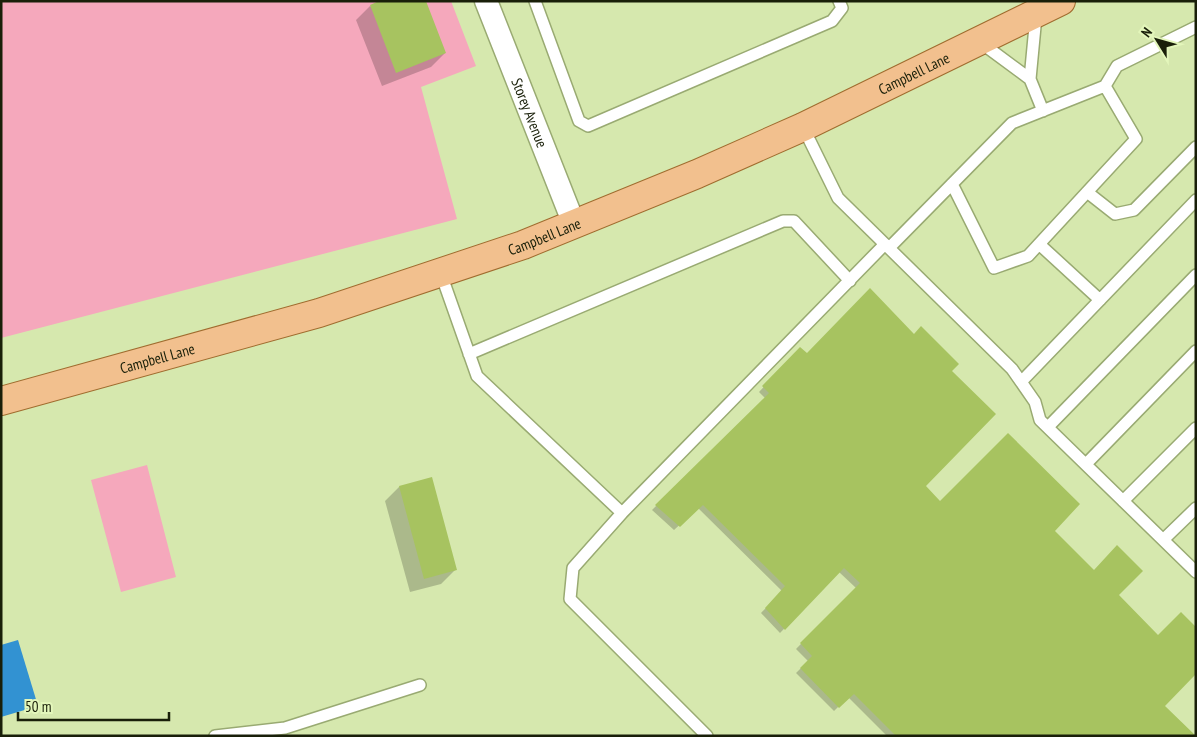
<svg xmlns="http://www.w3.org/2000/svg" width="1197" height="737" font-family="'PT Sans Narrow',sans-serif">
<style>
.green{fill:#f5a8bc}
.water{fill:#3292d2}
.shadow{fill:#0003}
.building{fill:#a7c360}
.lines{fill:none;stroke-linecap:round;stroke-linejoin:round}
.service-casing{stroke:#99aa72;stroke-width:14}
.minor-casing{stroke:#99aa72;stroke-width:25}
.primary-casing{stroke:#a06c2f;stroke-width:30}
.service{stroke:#fff;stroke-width:11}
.minor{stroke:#fff;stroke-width:22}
.primary{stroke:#f2c08e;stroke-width:28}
.labels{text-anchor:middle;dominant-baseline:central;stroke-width:4.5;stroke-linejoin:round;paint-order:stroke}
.street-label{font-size:15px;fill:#191f09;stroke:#e3f6bb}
</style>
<rect width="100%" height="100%" fill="#d6e8ae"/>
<path class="green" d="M1,1H451L476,66L421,87L457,219L1,338Z
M147,465L176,577L121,592L91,480Z"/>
<path class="water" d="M18,640L38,706L1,717V645Z"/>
<path class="shadow" d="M370,6L445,53L431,67L382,86L356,20Z
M914,336L950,371L924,486L940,503L1054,531L1118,595L1163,706L1194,736H887L848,697L834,711L796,673L808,661L796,649L856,588L839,572L780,633L761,613L782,591L698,508L674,530L652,510L765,398L759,392L796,353L807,355Z
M431,478L456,569L441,584L410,592L385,501L399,487Z"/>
<path class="building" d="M379,1H426L446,53L396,73L370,5Z
M870,288L914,334L921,326L959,364L952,371L996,414L926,486L940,501L1008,433L1080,504L1055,531L1094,570L1117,545L1143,571L1119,595L1158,635L1181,612L1196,627V674L1165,706L1196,736H896L854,694L839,708L800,668L812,656L800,643L860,583L844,568L785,630L765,608L785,586L703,505L680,527L655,505L769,393L762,386L800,347L807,353Z
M432,477L457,570L424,579L399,486Z"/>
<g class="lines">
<g class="service-casing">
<path id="service" d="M535,1L579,121L588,126L832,21L842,8L839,1
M980,42L1030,79L1036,16
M1030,79L1043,111
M1105,86L1117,66L1196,27
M803,127L838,198L1012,369L1035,402L1040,420L1196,572
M1087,192L1115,214L1134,210L1196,147
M1039,244L1100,300
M889,248L1012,123L1105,86L1136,139L1028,256L994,268L952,184
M441,274L477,376L622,513L885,244
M469,354L783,221H794L850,281
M1021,382L1196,200
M1048,427L1196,275
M1086,464L1196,351
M1123,501L1196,428
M622,513L573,568L570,599L707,736
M1163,540L1196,508
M215,736L285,728L420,685"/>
</g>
<g class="minor-casing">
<g id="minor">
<path id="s1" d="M486,1L574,224"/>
</g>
</g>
<g class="primary-casing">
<g id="primary">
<path id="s2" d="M1,401L319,313L523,245L697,174L803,127L1061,1"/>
</g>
</g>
<use href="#service" class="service"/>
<use href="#minor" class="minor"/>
<use href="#primary" class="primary"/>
</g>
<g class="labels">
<g class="street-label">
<text stroke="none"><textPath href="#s2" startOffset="972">Campbell Lane</textPath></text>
<text stroke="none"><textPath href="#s1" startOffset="120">Storey Avenue</textPath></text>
<text stroke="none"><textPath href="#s2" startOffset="568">Campbell Lane</textPath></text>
<text stroke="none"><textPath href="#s2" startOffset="162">Campbell Lane</textPath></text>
</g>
</g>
<rect width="1197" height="737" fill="none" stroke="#191f09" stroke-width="5"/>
<g transform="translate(1157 40) rotate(307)" stroke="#e3f6bb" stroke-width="4" paint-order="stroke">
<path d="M0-4L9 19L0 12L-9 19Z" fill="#191f09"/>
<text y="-8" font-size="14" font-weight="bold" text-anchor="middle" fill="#191f09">N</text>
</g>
<path d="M18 712v8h151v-8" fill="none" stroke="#191f09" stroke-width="2.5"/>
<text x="25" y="712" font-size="15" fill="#191f09" stroke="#e3f6bb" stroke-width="4" paint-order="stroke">50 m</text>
</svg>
